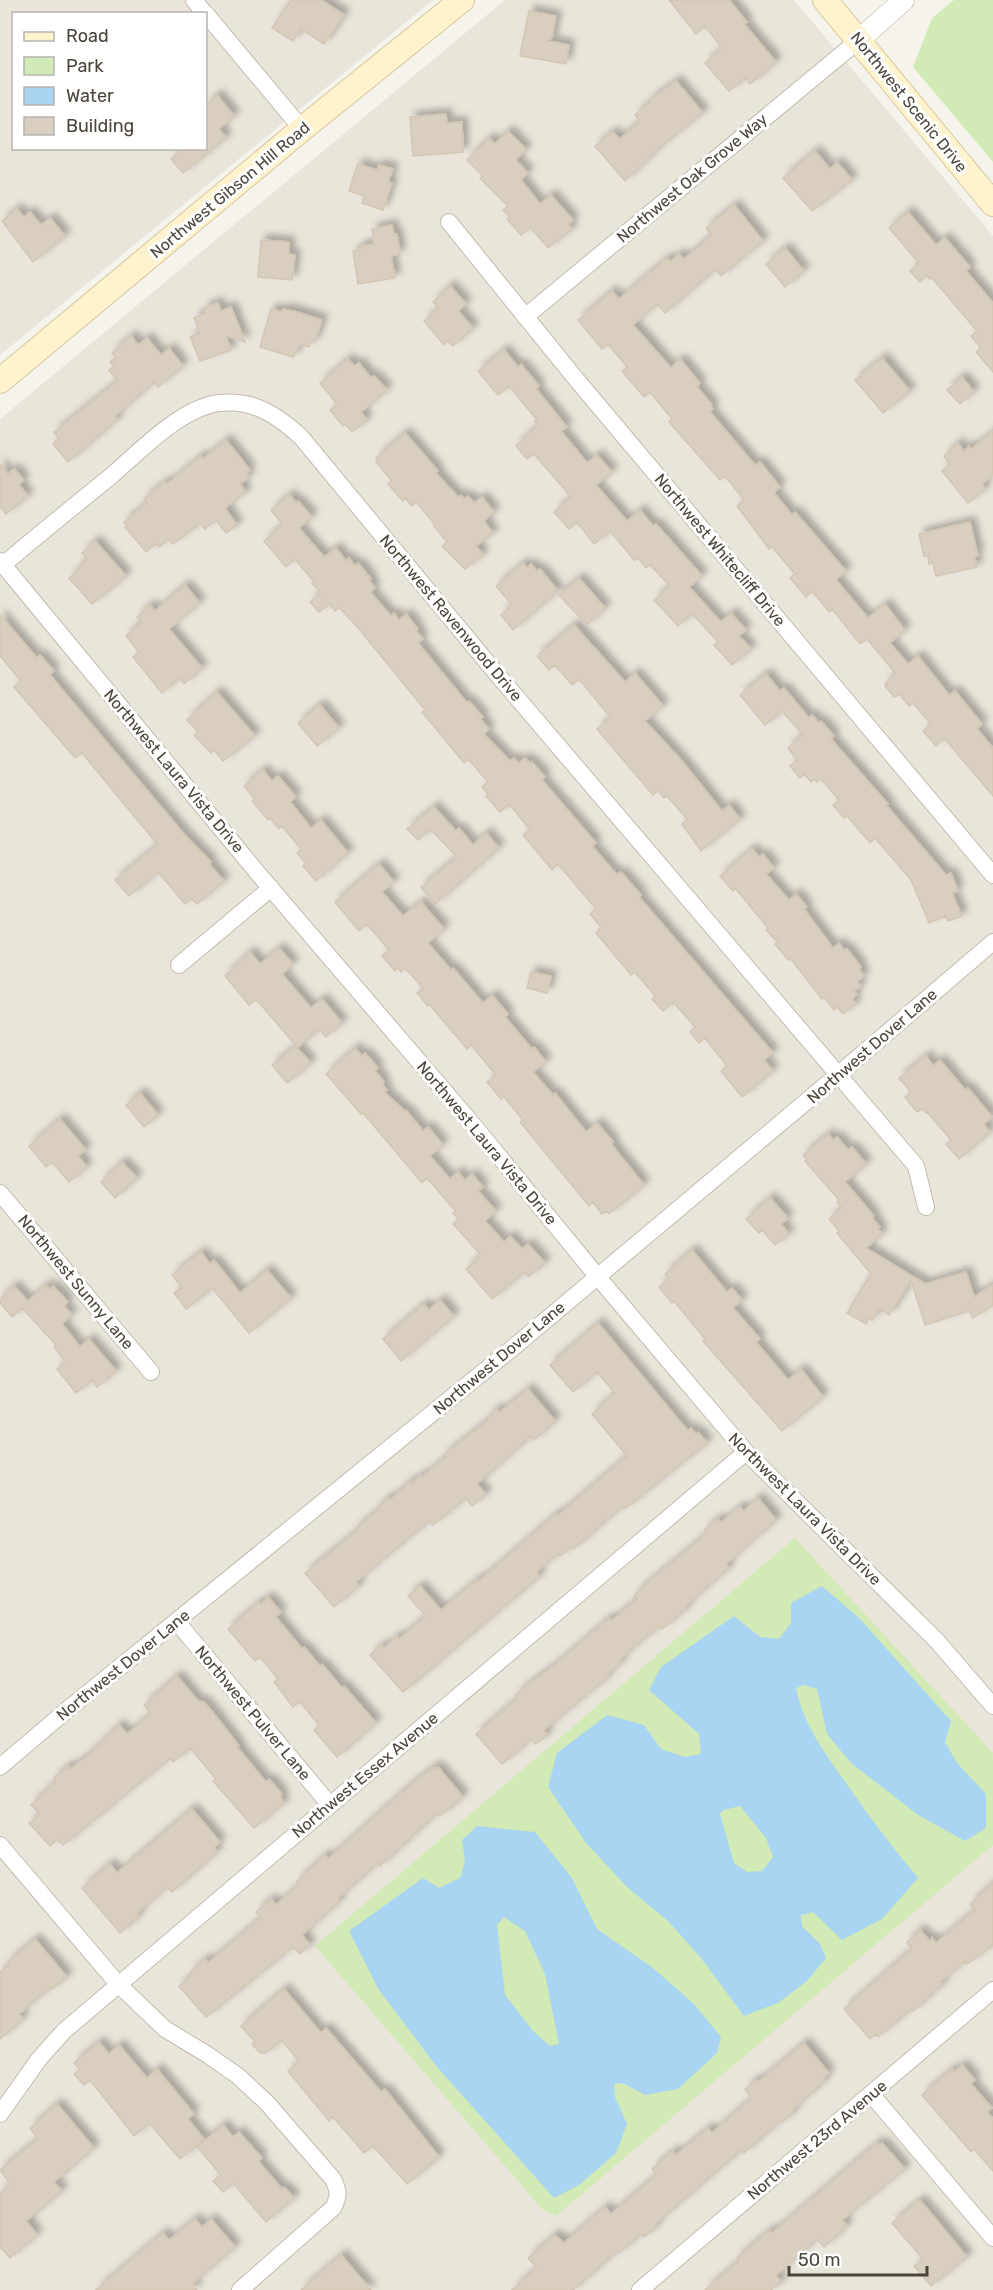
<svg xmlns="http://www.w3.org/2000/svg" width="993" height="2290" font-family="Rubik,sans-serif">
<style>
.residential{fill:#eae5da;fill-rule:evenodd}
.green{fill:#d2eab5}
.water{fill:#a9d4f2;fill-rule:evenodd}
.building{fill:#d8cfc1;stroke:#d3c7b4;stroke-width:1.5;filter:url(#shadow)}
.lines{fill:none;stroke-linecap:round;stroke-linejoin:round}
.minor-casing{stroke:#c2bbae;stroke-width:18}
.tertiary-casing{stroke:#c2bbae;stroke-width:22}
.secondary-casing{stroke:#d6c79b;stroke-width:26}
.minor{stroke:#fff;stroke-width:16}
.tertiary{stroke:#fff;stroke-width:21}
.secondary{stroke:#fff3cd;stroke-width:24}
.labels{text-anchor:middle;dominant-baseline:central;stroke-width:6;stroke-linejoin:round;paint-order:stroke}
.street-label{font-size:16px;fill:#4b4439;stroke:#fff}
</style>
<defs>
<filter id="shadow"><feDropShadow dx="5.5" dy="-5.5" stdDeviation="3" flood-color="#0004"/></filter>
</defs>
<rect width="100%" height="100%" fill="#f6f3ec"/>
<path class="residential" d="M0,0H433L0,355ZM14,14H206V148H14Z
M505,0H794L993,236V2290H0V419Z"/>
<path class="green" d="M954,0H993V162L913,67L932,18Z
M795,1538L993,1753V1845L556,2216L543,2210L315,1946Z"/>
<path class="water" d="M822,1586L860,1619L951,1721L945,1742L957,1763L986,1794V1828L965,1841L918,1815L851,1763L827,1734L817,1689L804,1685L796,1688C803,1725 827,1756 848,1786C870,1818 893,1848 918,1878L882,1919L842,1940L813,1912L801,1915L802,1926L820,1944L826,1958L807,1981L778,2003L744,2016L701,1958L668,1921L627,1887L586,1843L548,1787L557,1753L607,1715L644,1725L661,1749L685,1757L701,1754L699,1734L649,1690L661,1667L734,1616L760,1637L779,1639L791,1623V1603ZM740,1806L766,1838L773,1857L762,1871L747,1872L734,1863L720,1814L724,1810Z
M477,1826L535,1832L572,1878L597,1929L653,1968L694,2004L721,2037L717,2053L678,2089L645,2095L623,2083L614,2084L615,2097L627,2124L616,2153L579,2185L554,2198L437,2067L379,1990L349,1931L423,1878L439,1888L460,1878L465,1862L462,1840ZM504,1917L525,1931L545,1974L559,2044L550,2046L533,2031L505,1995L497,1925Z"/>
<path class="building" d="M291,0H321L344,15L324,44L301,29L293,41L272,28Z
M669,0H729L747,22L744,24L776,62L750,84L745,78L729,91L705,63L722,48L705,26L696,34Z
M529,11L556,16L552,38L548,41L569,45L566,64L520,56Z
M676,81L703,113L661,146L625,181L595,146L613,132L620,139L640,121L635,115L651,101L650,100Z
M217,95L234,116L219,129L226,138L183,173L171,159L184,148H206V105Z
M446,114L447,123L462,122L463,152L413,156L410,117Z
M508,131L526,149L516,160L528,173L521,180L540,204L551,195L573,220L568,225L572,229L548,248L530,227L521,235L507,219L510,217L503,210L508,206L480,178L483,176L467,160L489,138L495,144Z
M815,151L830,169L837,162L852,180L812,211L783,178Z
M358,164L377,170L379,165L393,169L388,182L392,183L383,210L362,203L364,196L349,191Z
M734,205L763,241L721,276L715,269L665,313L657,304L633,325L671,368L680,359L700,383L697,387L712,405L710,406L713,409L710,412L755,465L760,462L780,487L774,493L792,515L795,512L846,571L836,580L868,618L885,604L905,630L890,643L908,664L918,656L949,695L955,691L982,724L977,729L993,748V796L944,738L936,746L923,731L931,724L913,703L909,706L900,695L894,697L885,686L887,685L885,683L896,674L867,639L860,644L832,609L829,612L812,591L806,597L790,578L795,574L772,547L769,549L737,506L744,500L725,476L720,480L669,422L672,419L650,392L644,397L622,371L627,367L608,344L602,349L578,320L612,291L619,299L667,258L670,262L679,254L684,259L712,235L706,228Z
M17,209L24,217L30,212L41,225L50,218L65,236L33,262L2,221Z
M908,212L936,245L945,238L970,267L966,271L993,303V372L976,352L981,348L971,336L977,331L932,278L930,279L927,275L920,282L910,271L919,263L889,228Z
M392,225L394,235L397,234L400,254L391,256L395,278L358,284L353,251L361,249V246L374,244L372,229Z
M261,240L289,242V254L295,255L292,280L258,277Z
M785,248L804,271L785,287L766,264Z
M450,286L466,304L458,311L473,328L453,346L448,341L444,345L424,321L439,308L433,302Z
M218,303L221,311L231,307L245,342L226,336L231,350L200,361L190,337L200,333L194,318L205,313L204,308Z
M271,309L282,312L283,309L297,312L322,320L315,341L311,340L309,347L300,344L293,357L260,347Z
M131,336L138,345L147,338L161,355L169,348L183,366L158,387L154,382L115,416L118,419L68,462L53,444L59,438L54,432L118,381L109,370L114,366L110,362L116,357L112,353Z
M504,350L518,367L521,364L539,386L536,389L567,427L561,431L587,463L597,455L612,472L596,485L627,521L640,510L653,526L656,524L702,576L689,587L721,622L731,613L746,630L739,636L751,649L732,665L714,645L718,642L696,618L691,614L678,626L654,600L670,586L650,565L646,568L638,558L634,560L610,531L594,544L577,522L569,529L554,512L571,497L534,454L527,459L516,446L538,425L535,421L537,420L509,386L498,395L478,371Z
M882,358L910,391L883,413L855,380Z
M348,359L354,366L359,363L371,378L374,376L387,390L361,412L367,420L352,432L345,424L343,426L330,410L337,404L320,383Z
M962,377L974,392L960,404L947,390Z
M993,432V475L982,484L985,489L968,503L942,471L950,464L944,456L958,443L964,451L969,446L971,449Z
M405,433L438,471L436,473L458,497L461,495L464,499L468,496L474,503L482,497L494,512L484,521L493,533L476,546L483,555L465,569L442,546L447,542L433,525L434,523L416,502L412,506L405,498L403,501L388,484L392,481L376,462L378,460L376,458Z
M226,440L250,470L246,473L249,477L240,484L246,492L225,508L237,525L226,533L216,520L205,529L200,523L173,544L169,539L159,547L156,543L146,552L125,527L127,526L124,522L147,503L144,499L165,482L167,484L201,456L203,459Z
M0,464L8,474L14,469L24,480L19,485L28,496L6,514L0,506Z
M290,495L296,503L298,501L312,517L299,528L324,557L336,548L346,561L349,558L355,566L358,563L371,579L369,580L375,588L370,592L391,616L394,613L399,620L406,614L418,629L416,631L423,639L418,643L467,703L469,701L483,717L480,719L489,729L484,734L510,761L514,758L519,763L525,758L531,764L532,762L545,777L542,780L596,843L592,846L617,875L621,872L641,895L639,897L773,1053L764,1060L773,1071L742,1097L721,1071L727,1066L705,1038L699,1043L690,1032L695,1027L673,1002L663,1011L652,999L655,996L635,972L631,975L596,933L601,927L590,914L596,909L558,864L552,870L523,835L530,830L511,806L509,805L500,812L486,796L488,794L482,787L488,782L468,759L464,763L422,712L425,710L359,629L339,607L335,611L329,604L319,612L310,602L321,593L312,583L314,582L295,559L286,567L264,541L283,525L271,510Z
M970,522L978,556H974L977,567L936,576L933,563L929,564L928,556H924L919,534Z
M95,541L126,576L92,604L69,578L81,568L79,565L87,559L82,553Z
M523,563L527,568L531,564L537,571L540,569L558,591L513,630L501,615L512,605L496,586Z
M579,578L605,608L587,625L559,595Z
M185,585L200,603L169,629L202,668L184,684L179,678L162,693L133,657L139,652L126,636L142,622L137,617L150,605L155,611Z
M0,615L37,658L40,655L54,671L50,675L184,834L211,862L209,864L224,881L197,904L192,899L185,904L158,872L129,896L115,880L158,845L82,753L75,758L14,687L21,681L0,656Z
M574,625L625,682L635,673L663,706L645,721L682,761L722,811L729,805L740,819L701,851L682,824L687,819L667,796L664,798L658,791L653,795L597,729L611,718L579,679L572,685L555,665L549,670L537,656Z
M766,674L780,691L784,688L809,718L812,715L819,723L821,721L834,736L831,739L888,804L886,805L946,875L951,873L958,891L952,893L962,916L948,921L946,916L929,923L911,880L875,838L870,843L847,816L844,818L833,805L839,800L821,779L817,782L814,779L811,782L804,774L800,778L790,766L797,760L788,748L803,735L782,711L765,725L740,695Z
M217,692L255,736L223,761L214,750L211,753L194,735L198,732L187,720Z
M320,705L339,728L317,746L298,723Z
M263,770L272,781L278,776L296,797L290,802L311,828L321,820L348,853L316,881L303,866L306,863L297,853L301,849L282,826L279,829L270,818L268,820L252,801L255,799L244,786Z
M434,807L456,831L459,828L473,845L486,833L499,848L435,904L421,887L457,857L430,829L418,840L407,829Z
M752,849L759,857L763,854L774,868L766,874L789,900L796,894L807,907L804,909L833,948L839,943L844,950L847,949L861,967L859,969L864,976L857,982L861,986L854,991L857,994L852,999L856,1004L843,1014L837,1007L834,1010L824,997L822,999L790,958L788,960L775,944L777,942L766,930L768,928L735,888L733,891L720,876Z
M379,864L394,882L382,892L403,916L421,902L444,929L428,943L451,970L453,968L483,1003L492,995L508,1014L505,1017L532,1049L534,1047L546,1062L533,1072L553,1095L555,1093L586,1132L597,1123L613,1142L611,1144L644,1185L609,1214L607,1211L602,1214L593,1202L589,1206L520,1122L523,1120L504,1097L501,1099L487,1082L496,1075L471,1045L467,1049L429,1004L428,1006L417,993L423,988L405,968L401,972L398,968L395,971L382,956L389,950L367,924L359,931L335,902Z
M279,948L293,964L282,974L311,1008L322,999L342,1023L326,1037L319,1029L297,1048L311,1063L287,1083L272,1065L296,1046L297,1047L256,999L249,1005L225,976L250,952L260,964Z
M531,972L551,976L547,993L527,988Z
M355,1048L362,1056L365,1053L378,1068L375,1071L384,1082L382,1084L387,1090L384,1092L405,1111L406,1110L423,1131L428,1127L443,1145L430,1156L450,1179L458,1172L465,1180L472,1174L483,1187L478,1191L496,1211L485,1221L504,1242L510,1236L522,1249L528,1244L545,1263L528,1277L524,1272L492,1299L466,1269L481,1255L453,1224L459,1219L453,1213L456,1212L427,1178L422,1183L363,1113L361,1114L326,1074Z
M926,1056L933,1066L940,1060L965,1090L968,1088L992,1117L984,1124L990,1132L959,1159L946,1144L951,1140L927,1112L926,1113L922,1109L917,1112L905,1097L911,1092L899,1078Z
M140,1093L158,1115L144,1127L126,1105Z
M60,1119L86,1150L78,1156L87,1167L69,1182L52,1162L46,1167L29,1146Z
M828,1134L833,1140L837,1137L848,1150L852,1147L866,1164L845,1182L874,1216L872,1218L880,1227L878,1229L882,1234L866,1248L925,1284L966,1272L974,1297L993,1285V1305L973,1318L969,1311L925,1325L911,1280L889,1315L879,1309L872,1320L869,1318L866,1324L847,1313L871,1274L837,1233L839,1231L829,1219L842,1208L837,1202L839,1200L805,1161L807,1159L803,1155Z
M122,1162L137,1178L115,1198L101,1182Z
M770,1198L788,1218L781,1224L789,1234L775,1245L762,1230L759,1233L746,1219Z
M692,1250L727,1292L732,1288L742,1300L733,1308L760,1339L756,1342L788,1380L801,1369L823,1397L782,1431L703,1341L705,1339L674,1301L672,1303L659,1287L669,1279L665,1274Z
M201,1252L210,1264L214,1260L240,1293L267,1270L291,1298L249,1333L212,1288L186,1309L174,1293L182,1287L172,1275Z
M46,1285L50,1290L53,1286L68,1302L64,1306L72,1315L62,1324L80,1347L89,1339L116,1371L97,1387L92,1380L76,1393L57,1369L65,1361L54,1347L56,1345L22,1308L12,1317L0,1303V1299L14,1286L28,1301Z
M440,1300L454,1316L401,1361L383,1339L424,1304L429,1310Z
M598,1323L688,1431L691,1428L696,1434L698,1432L707,1443L626,1508L624,1506L611,1516L573,1549L571,1547L560,1556L558,1554L536,1572L540,1576L403,1692L370,1655L382,1645L384,1648L397,1636L399,1639L426,1616L408,1596L420,1586L441,1610L478,1579L479,1581L556,1514L557,1516L627,1456L592,1414L615,1393L597,1372L573,1392L550,1365Z
M528,1389L555,1421L534,1440L531,1436L477,1484L486,1495L472,1506L466,1498L433,1525L429,1521L356,1582L359,1586L334,1607L305,1573L357,1531L355,1529L378,1510L377,1508L387,1499L392,1498L411,1481L412,1483L421,1475L422,1477L446,1457L444,1455L488,1420L487,1418L497,1409L500,1412Z
M758,1498L776,1520L726,1564L729,1568L685,1606L687,1608L662,1629L659,1626L619,1660L621,1663L606,1675L608,1677L544,1730L547,1735L536,1744L531,1739L502,1764L476,1734L517,1699L515,1696L526,1686L556,1664L609,1618L611,1621L637,1599L634,1596L640,1589L697,1542L707,1532L705,1529L718,1519L720,1522L723,1521L740,1507L744,1511Z
M268,1597L281,1612L276,1617L302,1649L304,1647L320,1666L322,1664L342,1688L344,1686L376,1723L337,1757L314,1730L319,1725L300,1702L293,1707L274,1682L278,1679L260,1657L255,1661L228,1629L259,1602L261,1604Z
M177,1676L199,1702L201,1701L205,1703L215,1715L239,1746L237,1747L266,1782L269,1779L282,1794L280,1796L284,1803L254,1828L213,1781L216,1779L190,1748L173,1762L170,1758L63,1845L57,1839L50,1846L29,1823L40,1814L31,1805L56,1781L54,1778L68,1766L70,1769L85,1758L119,1725L127,1734L151,1714L144,1705Z
M434,1767L436,1769L438,1767L463,1797L440,1816L437,1813L380,1866L378,1863L338,1898L340,1901L302,1935L310,1945L300,1954L293,1947L206,2017L179,1986L192,1975L191,1972L205,1959L208,1963L261,1918L256,1912L271,1899L276,1905L300,1884L297,1881L314,1865L325,1855L328,1859L409,1786Z
M192,1809L220,1842L214,1848L217,1852L172,1892L167,1887L136,1914L139,1916L120,1933L82,1888L110,1864L117,1873Z
M993,1883V1945L967,1964L965,1961L940,1982L943,1984L913,2011L911,2009L878,2037L876,2034L870,2039L844,2009L912,1949L907,1942L920,1930L930,1941L932,1938L936,1943L975,1910L970,1904Z
M35,1939L67,1977L52,1989L50,1987L19,2014L23,2019L0,2039V1972L10,1964L8,1962Z
M284,1989L321,2033L326,2028L381,2092L385,2089L439,2157L407,2184L373,2146L364,2153L333,2117L329,2121L288,2071L299,2061L281,2040L266,2053H260L252,2044L255,2042L241,2026Z
M99,2042L109,2054L119,2045L147,2078L157,2069L194,2114L188,2119L204,2139L180,2159L149,2123L134,2136L90,2080L84,2085L74,2074L80,2069L74,2063Z
M804,2043L829,2073L823,2079L825,2081L792,2110L794,2112L782,2122L781,2120L744,2153L741,2150L655,2224L657,2226L644,2237L641,2234L619,2253L617,2251L573,2290H512L537,2268L528,2258L555,2235L564,2243L605,2207L611,2214L657,2175L652,2169L661,2161L673,2151L676,2155L708,2128L712,2133L752,2098L745,2089L756,2080L758,2082Z
M962,2065L975,2080L971,2084L992,2108L987,2112L993,2118V2171L974,2149L971,2152L922,2095L952,2069L954,2072Z
M57,2104L94,2148L54,2182L62,2191L26,2221L37,2235L10,2258L0,2247V2193L10,2184L0,2170L38,2139L30,2128Z
M223,2125L233,2137L239,2132L262,2158L258,2161L282,2189L284,2187L294,2198L266,2222L233,2183L223,2192L213,2181L221,2175L197,2147Z
M877,2143L879,2145L882,2143L905,2169L842,2220L847,2226L824,2247L817,2239L776,2275L781,2282L771,2290H705L739,2261L737,2258L770,2230L772,2233Z
M920,2200L967,2257L931,2286L914,2266L923,2259L892,2223Z
M195,2219L202,2227L211,2219L235,2247L192,2284L197,2290H96L163,2233L169,2240Z
M341,2255L371,2290H301Z"/>
<g class="lines">
<g class="minor-casing">
<path id="minor" d="M194,0L205,14
M206,14L302,129
M449,222L576,379L993,875
M525,317L859,40
M0,561L256,871L475,1127L597,1276L746,1452L937,1641L993,1706
M3,565C38,535 74,506 110,477C139,452 180,408 219,403C253,399 277,415 301,437L496,673L916,1166L926,1207
M179,965L271,888
M0,1193L151,1372
M177,1622L330,1805
M0,1767L67,1710L515,1346L839,1074L993,942
M0,1845L118,1984L165,2029L208,2055L238,2076L267,2103L333,2179C339,2191 339,2197 333,2208L240,2290
M871,2094L993,2238
M0,2114L39,2059L64,2031L746,1452
M640,2290L993,1990"/>
</g>
<g class="tertiary-casing">
<path id="tertiary" d="M859,40L904,0"/>
</g>
<g class="secondary-casing">
<path id="secondary" d="M825,0L993,204
M0,381L302,129L462,0"/>
</g>
<use href="#minor" class="minor"/>
<use href="#tertiary" class="tertiary"/>
<use href="#secondary" class="secondary"/>
</g>
<g class="labels">
<g class="street-label">
<text transform="translate(909 102) rotate(51)">Northwest Scenic Drive</text>
<text transform="translate(692 178) rotate(-40)">Northwest Oak Grove Way</text>
<text transform="translate(230 190) rotate(-40)">Northwest Gibson Hill Road</text>
<text transform="translate(720 550) rotate(50)">Northwest Whitecliff Drive</text>
<text transform="translate(451 618) rotate(50)">Northwest Ravenwood Drive</text>
<text transform="translate(174 771) rotate(50)">Northwest Laura Vista Drive</text>
<text transform="translate(872 1046) rotate(-41)">Northwest Dover Lane</text>
<text transform="translate(487 1143) rotate(50)">Northwest Laura Vista Drive</text>
<text transform="translate(76 1282) rotate(50)">Northwest Sunny Lane</text>
<text transform="translate(499 1358) rotate(-40)">Northwest Dover Lane</text>
<text transform="translate(805 1509) rotate(45)">Northwest Laura Vista Drive</text>
<text transform="translate(123 1665) rotate(-39)">Northwest Dover Lane</text>
<text transform="translate(253 1713) rotate(50)">Northwest Pulver Lane</text>
<text transform="translate(365 1775) rotate(-40)">Northwest Essex Avenue</text>
<text transform="translate(817 2140) rotate(-40)">Northwest 23rd Avenue</text>
</g>
</g>
<rect x="12" y="12" width="195" height="138" fill="#ffffff" stroke="#b7b4b0" stroke-width="1.5"/>
<rect x="24" y="32" width="30" height="9" fill="#fff3cd" stroke="#b7b4b0" stroke-width="1.5"/>
<text x="66" y="42" font-size="18" fill="#4b4439">Road</text>
<rect x="24" y="57" width="30" height="18" fill="#d2eab5" stroke="#b7b4b0" stroke-width="1.5"/>
<text x="66" y="72" font-size="18" fill="#4b4439">Park</text>
<rect x="24" y="87" width="30" height="18" fill="#a9d4f2" stroke="#b7b4b0" stroke-width="1.5"/>
<text x="66" y="102" font-size="18" fill="#4b4439">Water</text>
<rect x="24" y="117" width="30" height="18" fill="#d8cfc1" stroke="#b7b4b0" stroke-width="1.5"/>
<text x="66" y="132" font-size="18" fill="#4b4439">Building</text>
<path d="M789 2266v9h138v-9" fill="none" stroke="#4b4439" stroke-width="3"/>
<text x="798" y="2266" font-size="18" fill="#4b4439" stroke="#ffffff" stroke-width="4.5" paint-order="stroke">50 m</text>
</svg>
